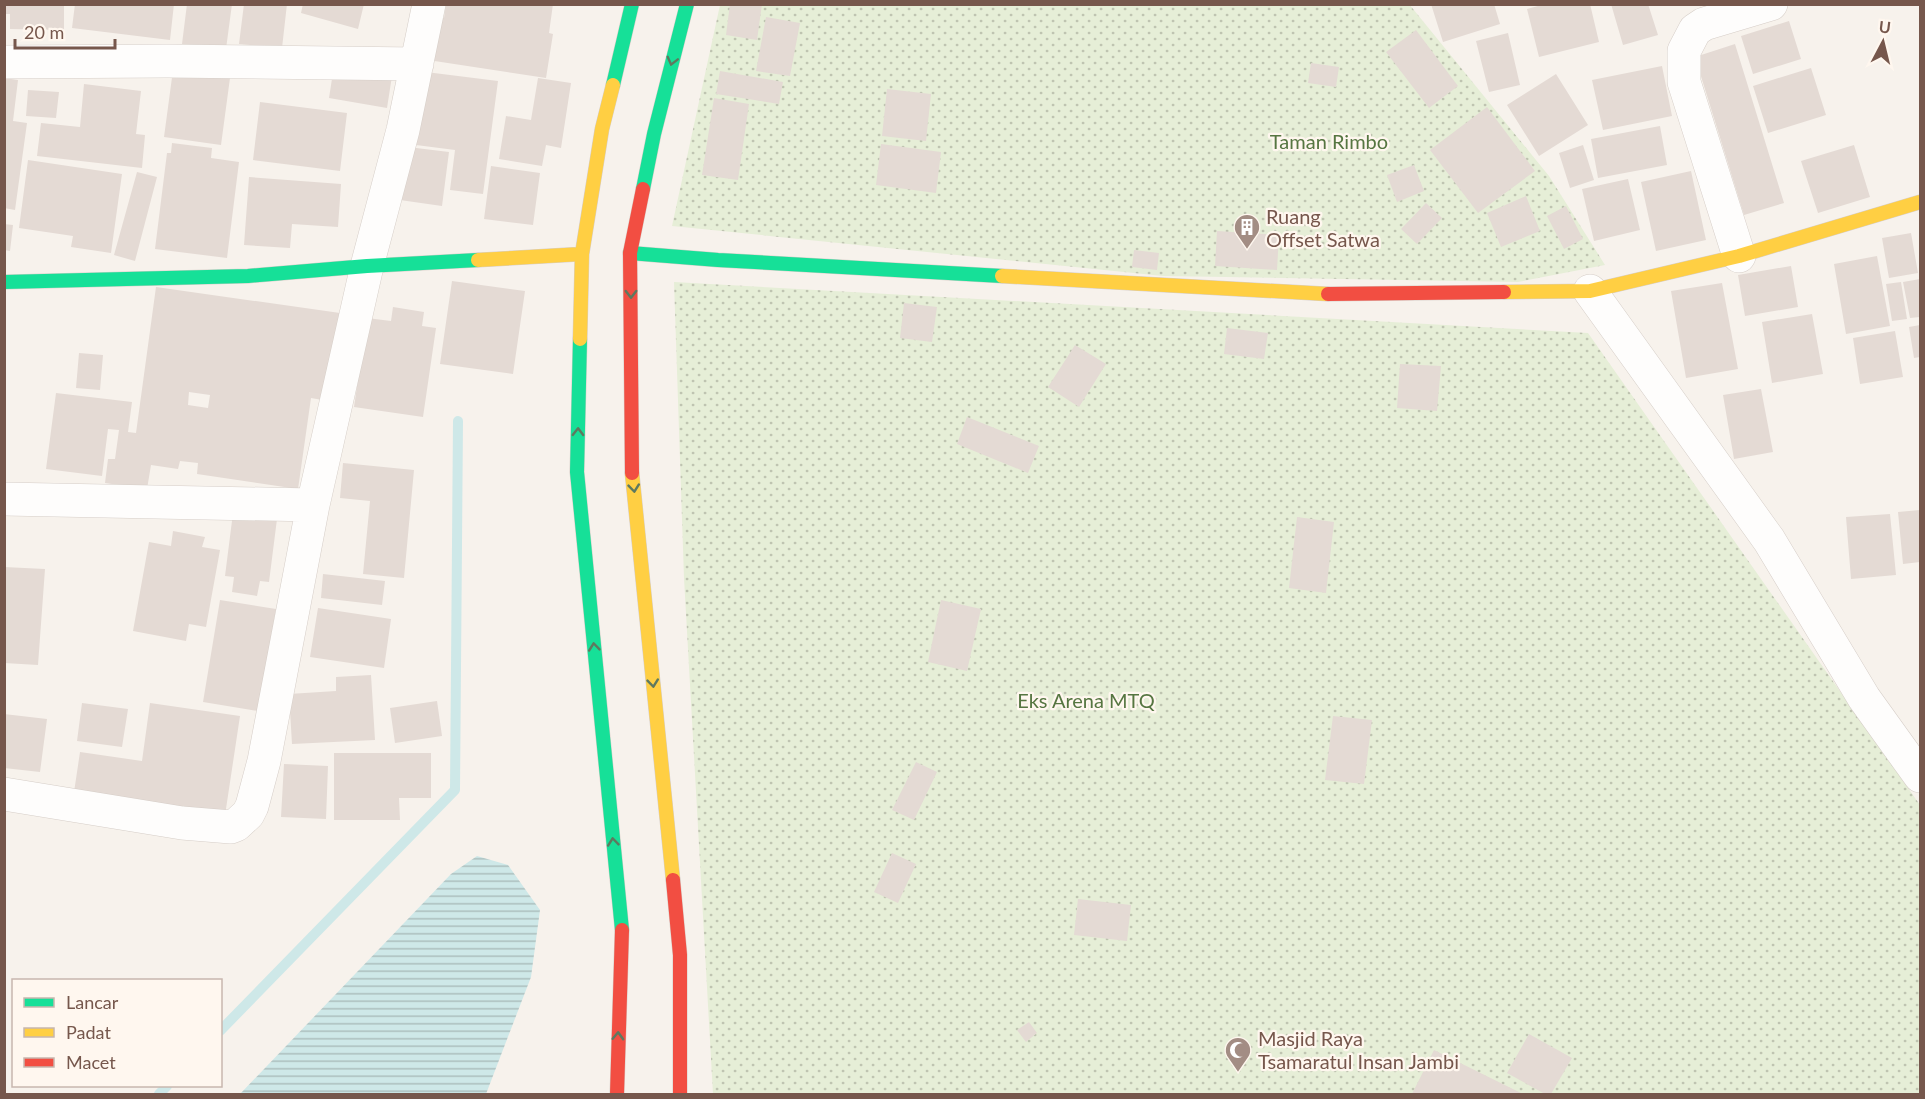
<svg xmlns="http://www.w3.org/2000/svg" width="1925" height="1099" font-family="Lato,sans-serif">
<style>
.park{fill:url(#park-dots)}
.water{fill:url(#water-rules)}
.lines{fill:none;stroke-linecap:round;stroke-linejoin:round}
.stream{stroke:#cee8e8;stroke-width:10}
.building{fill:#e4dad4;fill-rule:evenodd}
.street-casing{stroke:#d6cec8;stroke-width:34}
.fast-casing{stroke:#d7cec8;stroke-width:15}
.slow-casing{stroke:#d7cec8;stroke-width:15}
.jam-casing{stroke:#d7cec8;stroke-width:15}
.street{stroke:#fefdfc;stroke-width:33}
.fast{stroke:#16e098;stroke-width:14}
.slow{stroke:#ffcf43;stroke-width:14}
.jam{stroke:#f24e42;stroke-width:14}
.oneway{stroke:#5e795f}
.labels{text-anchor:middle;dominant-baseline:central;stroke-width:4.5;stroke-linejoin:round;paint-order:stroke}
.park-label{font-size:20px;fill:#567641;stroke:#fff7ef}
.poi-label{font-size:20px;fill:#76574c;stroke:#fff7ef;text-anchor:start}
</style>
<defs>
<pattern id="park-dots" width="8" height="8" patternUnits="userSpaceOnUse" patternTransform="scale(1.5)"><rect width="8" height="8" fill="#e6eed7"/><path d="M2 2h.1M6 6h.1" fill="none" stroke="#bfc4b1" stroke-width="1.8" stroke-linecap="round"/></pattern>
<pattern id="water-rules" width="6" height="5" patternUnits="userSpaceOnUse" patternTransform="scale(1.5)"><rect width="6" height="5" fill="#cee8e8"/><path d="M0 2.5h6" fill="none" stroke="#acbfbe"/></pattern>
</defs>
<rect width="100%" height="100%" fill="#f7f2ec"/>
<path class="park" d="M1409,4L1549,176L1605,265L1518,282L1163,276L672,226L720,5Z
M674,282L1588,333L1920,805V1094H713L684,578Z"/>
<path class="water" d="M477,856L508,865L540,910L531,977L486,1094H240L451,874Z"/>
<g class="lines">
<path class="stream" d="M220,1031L455,790L458,421
M159,1094L167,1086"/>
</g>
<path class="building" d="M4,4H64V30L10,29V14H4Z
M75,4H174L170,40L72,28Z
M187,4H232L226,49L182,44Z
M244,4H287L282,48L239,44Z
M303,4H364L358,29L301,13Z
M446,4H553L549,33L553,34L546,78L428,60L435,16L444,18Z
M730,4H762L757,40L726,35Z
M1431,4H1494L1500,24L1443,42Z
M1545,4H1590L1599,42L1539,57L1527,9Z
M1611,4H1648L1658,35L1623,45Z
M766,17L800,23L790,76L756,71Z
M1789,21L1801,59L1753,74L1741,36Z
M1416,30L1458,86L1429,108L1386,52Z
M1508,33L1520,85L1489,92L1476,41Z
M1735,44L1784,203L1744,215L1695,57Z
M1311,63L1339,67L1336,87L1308,83Z
M334,66L392,76L387,108L329,98Z
M1662,66L1672,116L1603,130L1592,80Z
M1811,68L1826,115L1768,133L1753,86Z
M173,70L230,78L221,145L164,137Z
M720,71L783,82L779,104L716,94Z
M426,72L498,81L483,194L450,190L455,150L416,145Z
M1556,74L1588,125L1539,156L1507,105Z
M4,78L18,80L13,121L27,123L15,210L4,208Z
M538,78L571,83L561,148L546,145L542,166L499,159L506,116L531,120Z
M84,84L141,91L136,134L145,135L142,168L37,156L41,123L80,127Z
M887,89L931,94L926,141L882,136Z
M28,90L59,92L56,118L26,116Z
M714,98L749,104L738,180L702,175Z
M260,102L347,113L340,171L253,160Z
M1487,107L1535,171L1478,213L1430,150Z
M1660,126L1667,165L1598,178L1591,139Z
M172,143L212,148L211,158L239,162L227,258L155,249L167,153H171Z
M881,144L941,152L936,193L876,185Z
M1583,145L1594,180L1570,188L1559,153Z
M1854,145L1870,197L1818,213L1801,161Z
M408,147L449,152L442,206L400,200Z
M28,160L122,174L111,253L71,247L73,236L19,228Z
M1414,165L1424,191L1397,202L1387,175Z
M491,166L540,173L533,225L484,219Z
M1691,171L1706,240L1656,251L1641,182Z
M137,172L157,177L135,261L114,255Z
M249,177L341,184L338,227L292,224L290,248L244,245Z
M1628,179L1640,230L1594,241L1582,189Z
M1526,196L1540,231L1501,247L1487,213Z
M1426,203L1442,218L1417,244L1401,229Z
M1566,206L1583,239L1564,249L1547,216Z
M4,224L13,225L10,251L4,250Z
M1217,231L1279,235L1277,270L1215,266Z
M1911,233L1918,273L1889,278L1882,238Z
M1134,250L1159,253L1157,270L1132,267Z
M1877,256L1890,326L1846,334L1834,264Z
M1791,266L1798,307L1745,316L1738,275Z
M1920,279V317L1910,318L1903,282Z
M452,281L525,291L513,374L440,364Z
M1901,282L1907,319L1892,321L1886,284Z
M1722,283L1738,369L1686,378L1671,291Z
M156,287L340,313L328,401L311,398L298,489L197,474L198,463L180,461L178,469L151,465L147,489L105,483L108,459H115L119,430L108,429L102,476L46,469L56,393L132,402L128,432L136,433ZM189,392L210,395L208,408L188,405Z
M904,303L937,307L932,342L900,338Z
M393,307L424,312L422,326L436,328L423,417L354,407L367,318L391,321Z
M1812,314L1823,374L1772,383L1762,322Z
M1920,325V357L1914,358L1909,327Z
M1227,328L1268,333L1264,359L1224,354Z
M1895,331L1903,377L1860,384L1853,338Z
M1075,345L1106,364L1079,407L1048,387Z
M79,353L103,355L100,390L76,388Z
M1400,364L1441,366L1437,411L1397,408Z
M1761,389L1773,452L1734,459L1723,395Z
M967,417L1039,446L1028,473L957,444Z
M343,463L414,470L404,578L363,574L370,501L340,498Z
M1920,510V562L1903,564L1898,512Z
M233,513L277,519L269,582L260,581L257,596L232,592L234,577L225,576Z
M1890,514L1896,575L1851,579L1846,517Z
M1297,517L1334,522L1326,593L1289,588Z
M173,531L205,537L202,547L220,550L206,627L189,624L186,641L133,631L149,542L171,546Z
M4,567L45,569L38,665L4,663Z
M323,574L385,581L382,605L321,598Z
M220,600L276,609L258,711L203,702Z
M941,600L981,609L967,671L928,662Z
M318,608L391,619L384,668L310,657Z
M371,675L375,740L292,744L289,694L336,691V677Z
M437,701L442,736L395,743L390,708Z
M82,703L128,709L122,747L77,741Z
M150,703L240,716L224,822L73,799L80,752L142,761Z
M4,714L47,719L40,772L4,768Z
M1333,716L1372,720L1364,784L1325,780Z
M334,753H431V798H399L400,820H334Z
M916,762L937,772L914,820L892,810Z
M284,764L328,766L326,819L281,817Z
M892,853L916,864L898,903L874,892Z
M1078,899L1131,905L1127,941L1074,935Z
M1029,1022L1037,1033L1026,1042L1017,1030Z
M1529,1034L1572,1058L1551,1094H1545L1507,1073Z
M1434,1050L1523,1094H1412Z"/>
<g class="lines">
<g class="street-casing">
<path id="street" d="M4,62L167,61L417,64
M1739,256L1684,82V51L1695,30L1704,24L1771,4
M1590,291L1769,540L1864,698L1920,776
M4,499L313,505
M4,794L182,823L231,827L236,825L248,814L252,806L264,761L313,505L367,266L403,130L429,4"/>
</g>
<g class="fast-casing">
<path id="fast" d="M613,85L632,4
M643,189L654,134L687,4
M630,253L718,260L1002,276
M4,282L248,276L367,266L478,260
M580,339L577,472L622,930"/>
</g>
<g class="slow-casing">
<path id="slow" d="M478,260L582,254
M1002,276L1328,294
M1504,292L1590,291L1739,256L1920,202
M580,339L582,254L602,129L613,85
M632,473L673,880"/>
</g>
<g class="jam-casing">
<path id="jam" d="M1328,294L1504,292
M632,473L630,253L643,189
M673,880L680,955V1094
M617,1094L622,930"/>
</g>
<use href="#street" class="street"/>
<use href="#fast" class="fast"/>
<use href="#slow" class="slow"/>
<use href="#jam" class="jam"/>
</g>
<defs><path id="oneway-chevron" d="M-2-3.5L2.5 0L-2 3.5" fill="none" stroke-width="1.6" stroke-linecap="round" stroke-linejoin="round" transform="scale(1.5)"/></defs>
<g class="oneway">
<use href="#oneway-chevron" transform="translate(672 61) rotate(104)"/>
<use href="#oneway-chevron" transform="translate(631 294) rotate(90)"/>
<use href="#oneway-chevron" transform="translate(578 432) rotate(-89)"/>
<use href="#oneway-chevron" transform="translate(634 488) rotate(84)"/>
<use href="#oneway-chevron" transform="translate(594 647) rotate(-96)"/>
<use href="#oneway-chevron" transform="translate(653 683) rotate(84)"/>
<use href="#oneway-chevron" transform="translate(613 842) rotate(-96)"/>
<use href="#oneway-chevron" transform="translate(618 1036) rotate(-88)"/>
</g>
<defs>
<g id="building-pin" transform="scale(1.35)"><path d="M0 17L-7.5 6A9.5 9.5 0 1 1 7.5 6Z" fill="#a38d84" stroke="#fff7ef"/><path d="M-4-6H4V6H1V3H-1V6H-4ZM-2.5-4.3h1.7v1.8h-1.7ZM.8-4.3h1.7v1.8H.8ZM-2.5-1h1.7V.8h-1.7ZM.8-1h1.7V.8H.8Z" fill="#fff"/></g>
<g id="mosque-pin" transform="scale(1.35)"><path d="M0 17L-7.5 6A9.5 9.5 0 1 1 7.5 6Z" fill="#a38d84" stroke="#fff7ef"/><path d="M3.5-4.9A6 6 0 1 0 3.5 4.9A5 5 0 1 1 3.5-4.9Z" fill="#fff"/></g>
</defs>
<g fill-rule="evenodd">
<use href="#building-pin" x="1247" y="227"/>
<use href="#mosque-pin" x="1238" y="1050"/>
</g>
<g class="labels">
<g class="park-label">
<text x="1329" y="141">Taman Rimbo</text>
<text x="1086" y="700">Eks Arena MTQ</text>
</g>
<g class="poi-label">
<text x="1266" y="216">Ruang<tspan x="1266" dy="23">Offset Satwa</tspan></text>
<text x="1258" y="1038">Masjid Raya<tspan x="1258" dy="23">Tsamaratul Insan Jambi</tspan></text>
</g>
</g>
<rect width="1925" height="1099" fill="none" stroke="#76574c" stroke-width="12"/>
<rect x="12" y="979" width="210" height="108" fill="#fff7ef" stroke="#c8b7ae" stroke-width="1.5"/>
<rect x="24" y="998" width="30" height="9" fill="#16e098" stroke="#c8b7ae" stroke-width="1.5"/>
<text x="66" y="1009" font-size="18" fill="#76574c">Lancar</text>
<rect x="24" y="1028" width="30" height="9" fill="#ffcf43" stroke="#c8b7ae" stroke-width="1.5"/>
<text x="66" y="1039" font-size="18" fill="#76574c">Padat</text>
<rect x="24" y="1058" width="30" height="9" fill="#f24e42" stroke="#c8b7ae" stroke-width="1.5"/>
<text x="66" y="1069" font-size="18" fill="#76574c">Macet</text>
<g transform="translate(1883 42) rotate(7)" stroke="#fff7ef" stroke-width="4.5" paint-order="stroke">
<path d="M0-4.5L10 22L0 15L-10 22Z" fill="#76574c"/>
<text y="-9" font-size="16" font-weight="bold" text-anchor="middle" fill="#76574c">U</text>
</g>
<path d="M15 39v9h100v-9" fill="none" stroke="#76574c" stroke-width="3"/>
<text x="24" y="39" font-size="18" fill="#76574c" stroke="#fff7ef" stroke-width="4.5" paint-order="stroke">20 m</text>
</svg>
